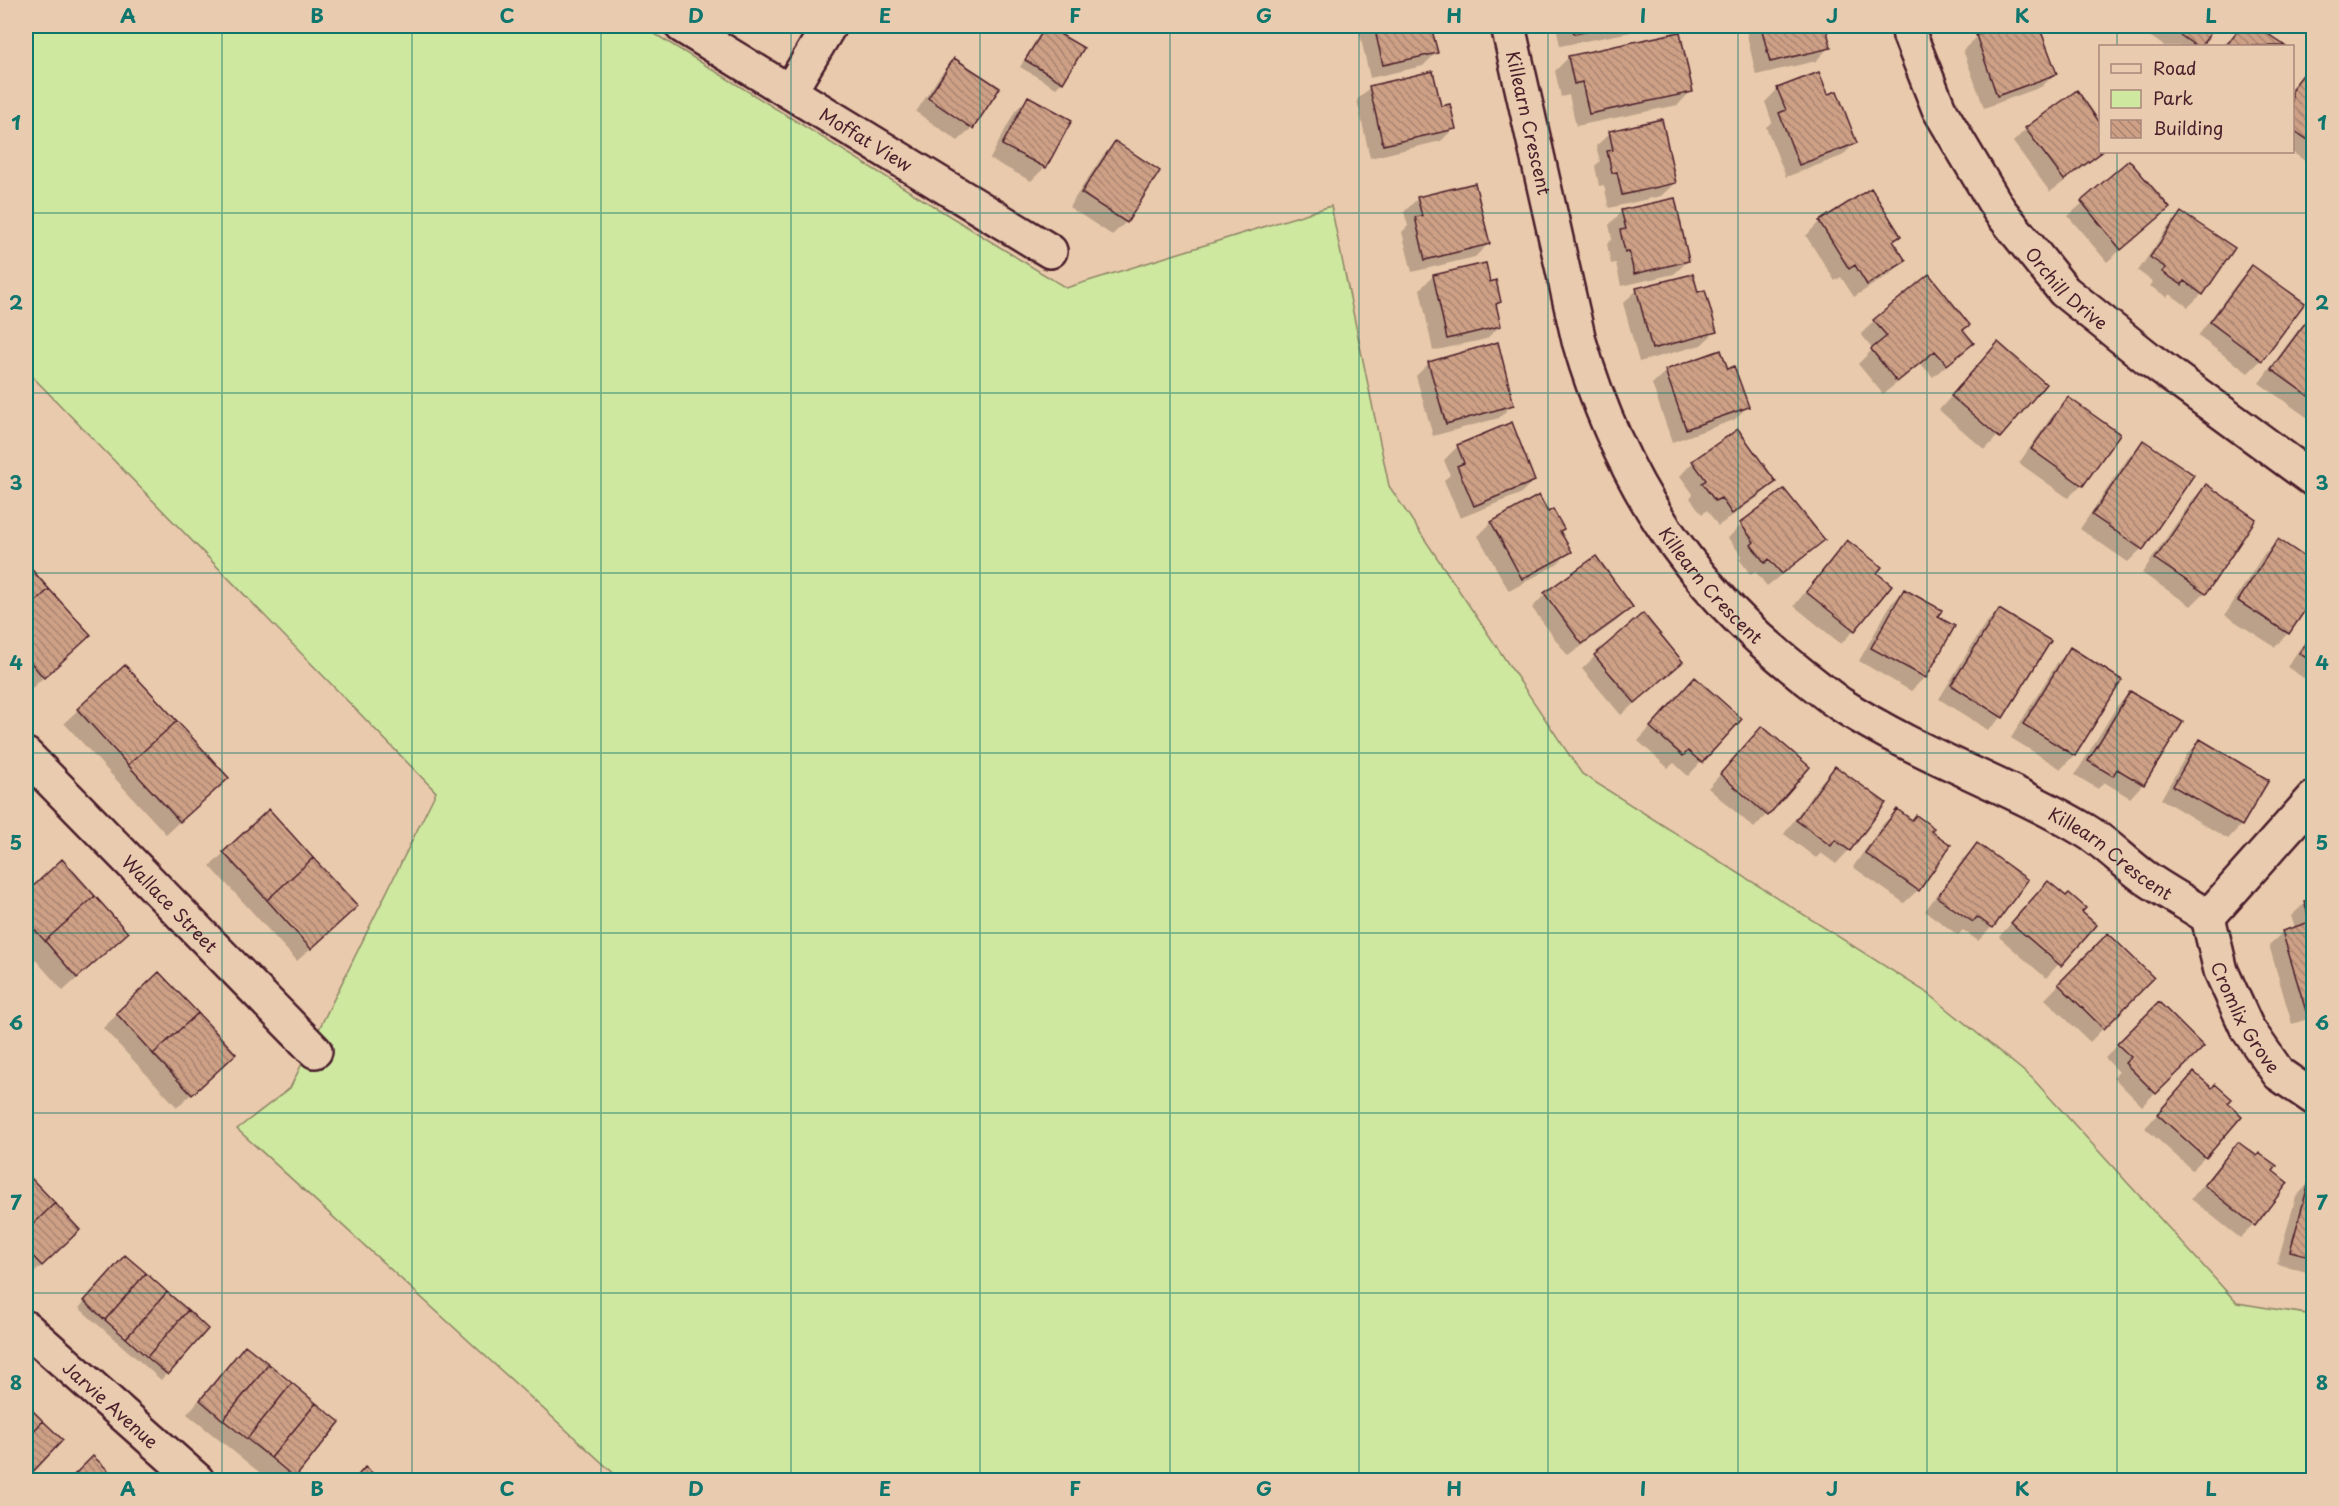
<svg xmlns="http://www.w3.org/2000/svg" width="2339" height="1506" font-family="'Playpen Sans',sans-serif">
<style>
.green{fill:#cee89f;stroke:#8c8465;stroke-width:1.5}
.shadow{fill:#0003}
.building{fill:url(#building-back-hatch);stroke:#4a1f2b;stroke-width:1.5}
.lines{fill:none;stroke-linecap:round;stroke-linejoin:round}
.minor-casing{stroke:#4a1f2b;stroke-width:38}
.minor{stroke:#e9ccb0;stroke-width:33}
.grid{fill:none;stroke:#0f766e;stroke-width:1.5;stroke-opacity:0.55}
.labels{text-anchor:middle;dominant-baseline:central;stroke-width:6;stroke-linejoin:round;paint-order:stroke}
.street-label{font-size:18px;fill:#4a1f2b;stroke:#e9ccb0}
.neatline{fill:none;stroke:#0f766e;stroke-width:2}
.grid-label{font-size:20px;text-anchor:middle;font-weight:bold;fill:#0f766e}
</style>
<defs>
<pattern id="building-back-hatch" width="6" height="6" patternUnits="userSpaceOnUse" patternTransform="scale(1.5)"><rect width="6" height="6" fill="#cea187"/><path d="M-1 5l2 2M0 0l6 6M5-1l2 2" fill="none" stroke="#a9836f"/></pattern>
</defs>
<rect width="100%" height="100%" fill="#eacaac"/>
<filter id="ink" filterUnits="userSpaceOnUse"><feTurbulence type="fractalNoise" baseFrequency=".0167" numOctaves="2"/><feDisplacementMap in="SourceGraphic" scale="12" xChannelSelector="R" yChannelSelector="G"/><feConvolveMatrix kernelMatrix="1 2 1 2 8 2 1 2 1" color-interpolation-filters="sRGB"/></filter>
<g filter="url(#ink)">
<path class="green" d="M26,26H642L1066,288L1331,206L1389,486L1582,774L1929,994L2032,1078L2237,1303L2313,1315V1480H621L237,1129L290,1088L436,792L26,370Z"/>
<path class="shadow" d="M1358,26H1435V29L1431,33L1436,53L1423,66L1370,78Z
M1556,26H1637L1631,32L1560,46Z
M1745,26H1824L1829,47L1816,61L1756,75Z
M2008,26H2037L2055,74L2041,87L1984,108L1963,50L1977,37Z
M2140,26H2214L2199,46H2164L2138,28Z
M2241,26H2254L2283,46H2223Z
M1046,27L1062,82L1056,88L1020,67L1040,33Z
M1569,57L1691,91L1678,105L1576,126L1569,95L1561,97L1555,71Z
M955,60L972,128L958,141L916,112L941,74Z
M2308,70L2314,74V158L2308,163L2292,152V86Z
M1370,87L1454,128L1441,141L1370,158L1357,100Z
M1778,89L1855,143L1842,156L1786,177L1766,127L1772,122L1765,102Z
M2077,92L2100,125V152H2104L2050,192L2013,142L2026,129Z
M1028,98L1070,120L1044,168L1031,181L990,159L1015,111Z
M1610,133L1675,183L1661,196L1609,208L1604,185L1599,186L1595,166L1600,161L1596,146Z
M1115,143L1126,222L1112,235L1069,207L1102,157Z
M2129,162L2168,208L2107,262L2068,216Z
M1871,190L1899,236L1892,243L1904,261L1890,274L1854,297L1841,277L1835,281L1806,236L1819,222Z
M1418,198L1488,244L1475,257L1412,272L1402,232L1408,226L1404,212Z
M1622,211L1688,261L1674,274L1621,286L1616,263L1611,264L1607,244L1612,239L1609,225Z
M2181,213L2202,294L2188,307L2170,294L2167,297L2150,286L2153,282L2138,271L2168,227Z
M2253,267L2261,360L2248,373L2198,336L2239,280Z
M1433,276L1489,284L1499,302L1495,306L1500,326L1486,339L1433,351L1420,289Z
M1637,290L1697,294L1715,332L1701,345L1639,362L1623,303Z
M2311,317L2314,319V413L2308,418L2259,383L2298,330Z
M1874,321L1962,331L1972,343L1933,377L1921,364L1883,394L1858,364L1873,349L1861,334Z
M1998,344L2044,384L1985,450L1939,410Z
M1429,363L1513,404L1499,418L1433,436L1416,376Z
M1666,371H1727L1747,407L1734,420L1672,442L1652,384Z
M2068,399L2081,485L2068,498L2019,463L2055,412Z
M2143,442L2141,549L2128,562L2080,529L2130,455Z
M1458,446L1533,481L1520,494L1460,518L1444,480L1450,475L1444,460Z
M1693,462L1774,482L1761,495L1718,526L1707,510L1702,514L1690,498L1693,494L1680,476Z
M2206,486L2204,593L2191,606L2142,573L2193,499Z
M1538,497L1570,551L1556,565L1509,591L1478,536L1491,523Z
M1741,525L1823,540L1809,553L1767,586L1755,571L1751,575L1739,559L1742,556L1728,538Z
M2278,541L2304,558L2310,551L2288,633L2275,647L2225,615L2264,554Z
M1847,542L1875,573L1854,630L1841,644L1794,606L1834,555Z
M26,566L89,635L30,690L26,685Z
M1904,591L1936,618L1953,627L1925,677L1911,691L1859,661L1891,604Z
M1545,594L1631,607L1618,620L1568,656L1532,608Z
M1999,610L2002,717L1988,730L1939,699L1985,624Z
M2314,628V685L2287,667Z
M2070,649L2074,755L2061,769L2011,738L2057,663Z
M1595,656L1681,662L1621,715L1582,669Z
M1682,692L1701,762L1688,776L1674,763L1668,768L1638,741Z
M2130,693L2143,784L2130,798L2104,782L2098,789L2075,775L2117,706Z
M78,710L213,791L166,834L64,723Z
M1762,728L1767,814L1754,828L1708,788Z
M2201,741L2241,825L2228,839L2161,799L2187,754Z
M1835,768L1849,850L1836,864L1821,853L1816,858L1784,834L1822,781Z
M269,811L342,920L297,961L210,866Z
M1897,811L1918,890L1904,903L1853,867L1883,824Z
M1977,845L2025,880L1992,927L1978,941L1963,930L1958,935L1925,911L1964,858Z
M62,861L113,946L63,991L26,949V895Z
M2035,896L2066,898L2094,925L2046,978L1999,937Z
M2314,900V1017L2292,1024L2269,945L2283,932L2295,928L2291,916L2305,903Z
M2108,935L2152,978L2090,1042L2045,999Z
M159,974L221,1067L177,1107L103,1028Z
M2159,1004L2201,1047L2142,1106L2113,1077L2119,1072L2105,1058Z
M2181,1088L2205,1157L2192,1170L2145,1128Z
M2238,1144L2286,1183L2254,1225L2240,1238L2191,1199L2225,1157Z
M30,1179L65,1243L28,1279L26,1276V1183Z
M2309,1183L2314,1185V1274L2277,1264L2296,1197Z
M119,1263L206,1329L161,1380L79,1308Z
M245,1347L293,1477L290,1480H269L187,1414Z
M26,1406L61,1440L26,1476Z
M93,1458L116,1480H71Z"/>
<path class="building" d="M1046,26L1084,48L1063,83L1025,60Z
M1374,26H1436L1437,29L1432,30L1438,53L1383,65Z
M1572,26H1614L1574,34Z
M1761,26H1826L1831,48L1770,62Z
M2003,26H2039L2057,74L1997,96L1976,35Z
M2167,26H2216L2201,46H2196Z
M2241,26H2257L2285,46H2226Z
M1680,32L1693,92L1589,114L1582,82L1574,84L1568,56Z
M954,58L1000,88L973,129L928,98Z
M2308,68L2314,72V144L2292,129V89Z
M1433,71L1441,106L1450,104L1456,129L1383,145L1369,86Z
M1819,72L1828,94L1837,91L1857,143L1799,165L1779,113L1786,110L1777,88Z
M2077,90L2100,123V152H2102L2064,180L2025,128Z
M1028,96L1072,120L1046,168L1002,145Z
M1662,119L1676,183L1622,195L1617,172L1612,173L1607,151L1613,150L1609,131Z
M1115,141L1160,171L1127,223L1081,193Z
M2129,160L2170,208L2121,250L2081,201Z
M1475,183L1490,244L1425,260L1415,217L1422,216L1417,197Z
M1871,188L1901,236L1893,241L1906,261L1867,285L1855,265L1849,269L1819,221Z
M1675,198L1689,261L1634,274L1629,251L1625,252L1620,230L1626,229L1621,210Z
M2181,212L2235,248L2203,295L2184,281L2182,285L2162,272L2166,268L2150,257Z
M1486,263L1490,282L1496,280L1501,302L1496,304L1501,326L1447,339L1433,275Z
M2252,265L2305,303L2262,361L2210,322Z
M1693,274L1698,292L1705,290L1717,332L1652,349L1636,288Z
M1929,274L1970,325L1963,330L1974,343L1947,365L1935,351L1897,382L1871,349L1887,336L1873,320Z
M2311,315L2314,317V400L2271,369Z
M1498,342L1514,405L1446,424L1428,362Z
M1998,342L2046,384L2000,438L1951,396Z
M1721,350L1728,369L1734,366L1749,407L1686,429L1665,370Z
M2068,397L2120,434L2083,486L2031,449Z
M1512,422L1535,481L1474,506L1457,466L1464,463L1457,445Z
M1738,429L1776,482L1732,514L1721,498L1715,501L1702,483L1706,480L1692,461Z
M2143,440L2194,475L2143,550L2092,515Z
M2206,484L2256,519L2206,594L2155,559Z
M1784,489L1825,540L1782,574L1769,559L1765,563L1751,545L1754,542L1740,523Z
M1539,495L1548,512L1553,509L1564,529L1560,531L1572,552L1522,579L1491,522Z
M2278,539L2305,557L2310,549L2314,552V597L2289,634L2238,601Z
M1847,540L1882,567L1877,573L1892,585L1855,631L1806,592Z
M1596,556L1633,607L1582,644L1544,593Z
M26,563L49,589L26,611Z
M49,589L91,635L44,678L26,657V611Z
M1904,589L1942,610L1938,617L1955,626L1926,678L1871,648Z
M1999,609L2051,641L2003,718L1951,685Z
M1643,613L1683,662L1635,703L1594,655Z
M2314,632V663L2299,653Z
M2070,647L2122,680L2075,756L2023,724Z
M125,665L177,721L128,765L77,709Z
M1695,677L1742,719L1702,763L1688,751L1683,756L1650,727Z
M2130,691L2183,722L2144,785L2117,769L2113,776L2088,761Z
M177,721L229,778L180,822L128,765Z
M1762,726L1810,767L1768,816L1720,774Z
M2200,739L2269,780L2242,826L2173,786Z
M1835,766L1886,803L1850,851L1835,840L1831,846L1796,820Z
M269,809L313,858L267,900L223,852Z
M1897,809L1912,820L1916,815L1934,828L1931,831L1951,845L1919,891L1865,853Z
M1977,843L2028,880L1993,928L1977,917L1973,922L1937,897Z
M313,858L358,906L311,949L267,900Z
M62,859L95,896L45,941L26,920V893Z
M2048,881L2066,896L2069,893L2086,908L2082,912L2097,925L2061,966L2011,923Z
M95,896L128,933L77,978L45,941Z
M2314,898V1009L2306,1011L2282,931L2310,922L2304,901Z
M2108,933L2154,978L2104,1029L2058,984Z
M159,972L198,1013L153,1054L116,1013Z
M2159,1002L2204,1047L2156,1094L2125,1063L2131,1057L2117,1044Z
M198,1013L236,1054L192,1095L153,1054Z
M2194,1072L2212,1088L2215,1084L2232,1099L2228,1103L2242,1116L2206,1158L2157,1114Z
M2238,1142L2257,1156L2259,1153L2277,1166L2273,1171L2288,1183L2255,1226L2204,1185Z
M30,1177L55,1203L26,1231V1181Z
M2309,1182L2314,1183V1257L2290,1251Z
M55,1203L80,1230L42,1266L26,1249V1231Z
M125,1255L146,1273L105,1320L84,1301Z
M146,1273L167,1292L126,1338L105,1320Z
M167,1292L188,1310L147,1357L126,1338Z
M188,1310L208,1329L168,1375L147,1357Z
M245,1345L269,1364L223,1420L200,1400Z
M269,1364L292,1383L247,1439L223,1420Z
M292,1383L316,1403L271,1458L247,1439Z
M316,1403L340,1422L295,1478L271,1458Z
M26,1404L43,1421L26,1439Z
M43,1421L63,1440L26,1479V1439Z
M93,1456L113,1475L107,1480H69Z
M365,1467L381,1480H354Z"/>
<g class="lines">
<g class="minor-casing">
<g id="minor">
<path id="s1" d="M682,26L1050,251"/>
<path id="s2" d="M1508,26L1579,341C1619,478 1688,585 1801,674C1814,684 1827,695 1840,704C1918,755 2007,784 2086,831C2106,843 2124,862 2143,876C2164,891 2187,903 2208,917"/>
<path id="s3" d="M1908,26L1910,36L1939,109L1999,210L2064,291L2149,359L2314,480"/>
<path d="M790,91L829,26"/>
<path id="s4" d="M26,755L315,1051"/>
<path id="s5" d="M2208,917L2221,971L2247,1028L2279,1074L2314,1098"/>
<path d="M2208,917L2314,798"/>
<path id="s6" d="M26,1328L197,1480"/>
</g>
</g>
<use href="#minor" class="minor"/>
</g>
</g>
<path class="grid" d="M222,26V1480M412,26V1480M601,26V1480M791,26V1480M980,26V1480M1170,26V1480M1359,26V1480M1548,26V1480M1738,26V1480M1927,26V1480M2117,26V46M2117,152V1480M26,213H2314M26,393H2314M26,573H2314M26,753H2314M26,933H2314M26,1113H2314M26,1293H2314"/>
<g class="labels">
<g class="street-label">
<text stroke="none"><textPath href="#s2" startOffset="99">Killearn Crescent</textPath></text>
<text stroke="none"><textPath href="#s1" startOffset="216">Moffat View</textPath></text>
<text stroke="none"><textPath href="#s3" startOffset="310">Orchill Drive</textPath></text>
<text stroke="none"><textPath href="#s2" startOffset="603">Killearn Crescent</textPath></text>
<text stroke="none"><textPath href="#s2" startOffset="1089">Killearn Crescent</textPath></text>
<text stroke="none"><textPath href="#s4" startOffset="207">Wallace Street</textPath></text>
<text stroke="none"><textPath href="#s5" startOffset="108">Cromlix Grove</textPath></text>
<text stroke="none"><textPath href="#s6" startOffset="114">Jarvie Avenue</textPath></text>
</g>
</g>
<rect width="2339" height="1506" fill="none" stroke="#e9ccb0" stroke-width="66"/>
<rect x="2099" y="45" width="195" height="108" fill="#e9ccb0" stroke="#a9877b" stroke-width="1.5"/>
<rect x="2111" y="64" width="30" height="9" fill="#e9ccb0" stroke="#a9877b" stroke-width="1.5"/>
<text x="2153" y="75" font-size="18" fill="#4a1f2b">Road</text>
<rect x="2111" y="90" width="30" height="18" fill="#cee89f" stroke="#a9877b" stroke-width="1.5"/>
<text x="2153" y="105" font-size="18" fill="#4a1f2b">Park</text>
<rect x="2111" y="120" width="30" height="18" fill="url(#building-back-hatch)" stroke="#a9877b" stroke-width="1.5"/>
<text x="2153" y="135" font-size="18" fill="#4a1f2b">Building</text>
<rect x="33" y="33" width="2273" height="1440" class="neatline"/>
<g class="grid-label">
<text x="128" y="23">A</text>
<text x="317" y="23">B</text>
<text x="507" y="23">C</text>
<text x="696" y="23">D</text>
<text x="885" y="23">E</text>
<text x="1075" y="23">F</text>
<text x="1264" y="23">G</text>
<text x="1454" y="23">H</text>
<text x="1643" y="23">I</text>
<text x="1832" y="23">J</text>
<text x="2022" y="23">K</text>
<text x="2211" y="23">L</text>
<text x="16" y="130">1</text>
<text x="2322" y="130">1</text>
<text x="16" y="310">2</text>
<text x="2322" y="310">2</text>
<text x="16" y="490">3</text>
<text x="2322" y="490">3</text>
<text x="16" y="670">4</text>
<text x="2322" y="670">4</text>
<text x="16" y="850">5</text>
<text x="2322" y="850">5</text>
<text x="16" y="1030">6</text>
<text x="2322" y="1030">6</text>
<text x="16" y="1210">7</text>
<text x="2322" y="1210">7</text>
<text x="16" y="1390">8</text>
<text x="2322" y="1390">8</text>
<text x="128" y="1496">A</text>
<text x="317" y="1496">B</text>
<text x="507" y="1496">C</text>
<text x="696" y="1496">D</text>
<text x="885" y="1496">E</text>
<text x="1075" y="1496">F</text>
<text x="1264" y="1496">G</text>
<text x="1454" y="1496">H</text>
<text x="1643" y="1496">I</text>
<text x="1832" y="1496">J</text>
<text x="2022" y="1496">K</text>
<text x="2211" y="1496">L</text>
</g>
</svg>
